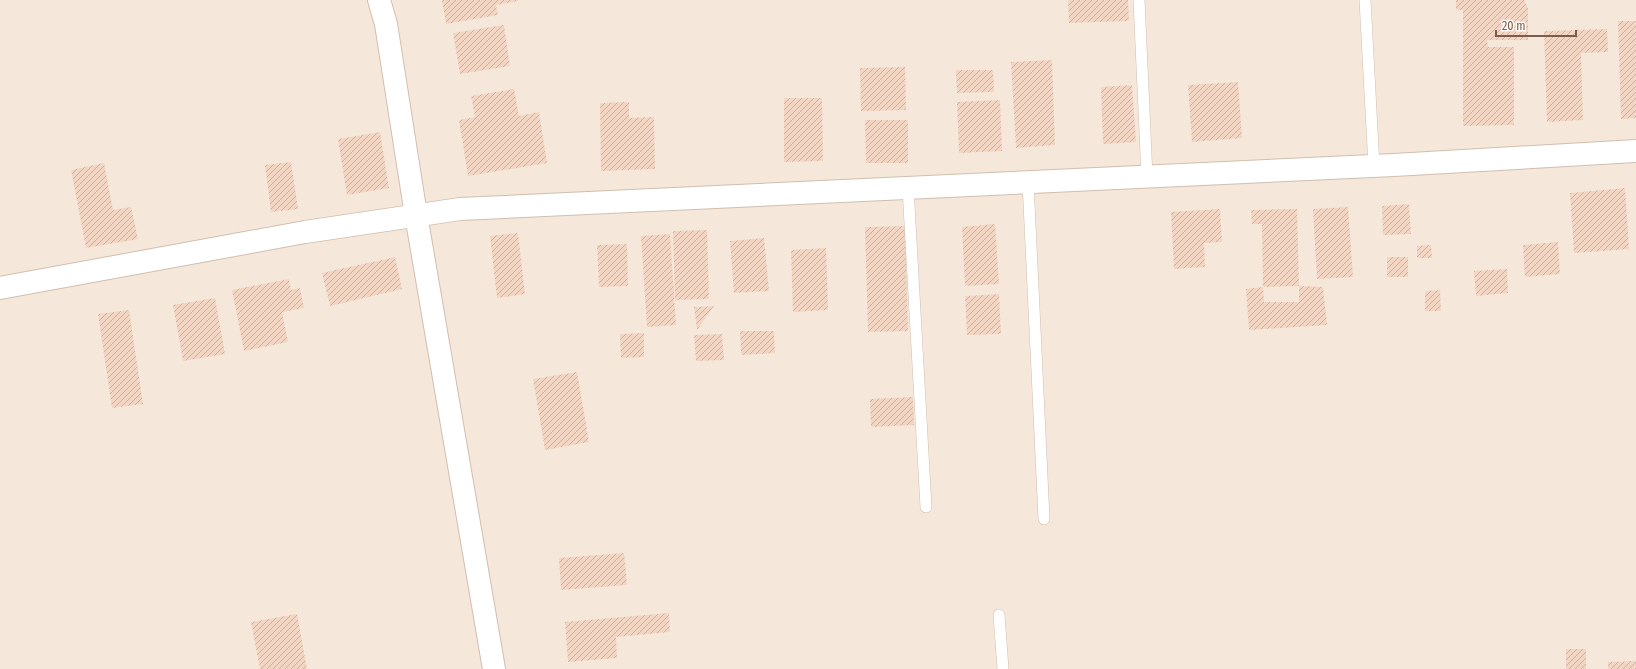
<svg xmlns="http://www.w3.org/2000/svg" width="1636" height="669" font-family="'Fira Sans Condensed',sans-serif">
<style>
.residential{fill:#f5e8da}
.building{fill:url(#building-hatch)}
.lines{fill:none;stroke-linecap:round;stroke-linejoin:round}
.service-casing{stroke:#d1beb0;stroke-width:12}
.minor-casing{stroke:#d1beb0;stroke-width:24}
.service{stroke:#fff;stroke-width:11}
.minor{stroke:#fff;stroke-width:22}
</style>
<defs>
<pattern id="building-hatch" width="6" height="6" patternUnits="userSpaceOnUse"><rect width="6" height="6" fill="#f3d5c3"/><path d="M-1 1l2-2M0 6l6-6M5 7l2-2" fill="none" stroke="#cab0a1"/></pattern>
</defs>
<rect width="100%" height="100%" fill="#fdf6ec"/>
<path class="residential" d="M0,0H1636V669H0Z"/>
<path class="building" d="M442,0H518V1L496,5L498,15L446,24Z
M1068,0H1128L1129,21L1069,23Z
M1456,0H1524L1528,8V40H1487L1488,47H1514V125L1463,126V10H1456Z
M1618,21H1636V118L1621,119Z
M504,25L510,66L460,74L453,33Z
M1607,29L1608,52L1581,53L1583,120L1547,122L1544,31Z
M1052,60L1055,145L1016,148L1011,62Z
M905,67L906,110L861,111L860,68Z
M956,70H993L994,92L957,93Z
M1238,82L1242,138L1192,142L1188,85Z
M1132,85L1136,142L1103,144L1101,87Z
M514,89L519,116L539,112L547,163L468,176L459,120L475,117L471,96Z
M784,98H822L823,161L784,162Z
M1000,100L1002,151L959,153L957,102Z
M629,102V118L654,117L655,169L601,171L600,103Z
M865,120H908V163H866Z
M380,132L389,188L347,195L338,139Z
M291,162L298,209L271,212L265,165Z
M104,163L113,210L131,207L138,239L86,248L71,170Z
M1625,188L1629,249L1574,253L1570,193Z
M1409,204L1411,234L1383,235L1382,206Z
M1348,207L1353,277L1317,279L1313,209Z
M1220,209L1222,242L1204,243L1205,267L1174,269L1171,212Z
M1297,209L1299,286L1263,287L1262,224H1252L1251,210Z
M995,224L999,284L965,286L962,227Z
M905,226L908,331L868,332L865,227Z
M707,230L709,299L675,300L673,231Z
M518,233L525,294L497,298L490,236Z
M670,234L676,325L647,327L641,236Z
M764,238L769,291L734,293L730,241Z
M1558,242L1560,274L1525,277L1523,245Z
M627,244L628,286L599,287L597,245Z
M1431,245L1432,258H1417V246Z
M826,248L828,310L793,312L791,250Z
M395,257L402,289L330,306L322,273Z
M1387,257H1408V277H1387Z
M1507,269L1508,293L1476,296L1474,271Z
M289,279L291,290L300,288L304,308L282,312L288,342L244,351L232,290Z
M1299,286L1323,287L1327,325L1249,330L1246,289L1263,287L1264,302H1299Z
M1440,290L1441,311H1425V291Z
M999,294L1001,334L967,335L965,296Z
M215,298L225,354L183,361L173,305Z
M714,306L697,330L694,307Z
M129,310L143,404L112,408L98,314Z
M740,331H774L775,353L741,355Z
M644,333V357L621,358L620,334Z
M722,334L724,360L696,361L694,335Z
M577,372L589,442L545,450L533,379Z
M913,397L914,425L871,427L870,399Z
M624,553L627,585L561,590L559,558Z
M669,613L670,632L616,637L617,658L568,662L565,622Z
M297,614L307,669H260L251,622Z
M1566,649H1586V669H1566Z
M1636,661V669H1608V662Z"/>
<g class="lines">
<g class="service-casing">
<path id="service" d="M1139,0L1147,177
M1365,0L1374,166
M1028,182L1044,519
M908,188L926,507
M999,615L1003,669"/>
</g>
<g class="minor-casing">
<path id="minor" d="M379,0L386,24L416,215L494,669
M0,288L305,232L460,209L1394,165L1636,151"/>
</g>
<use href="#service" class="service"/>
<use href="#minor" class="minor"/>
</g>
<path d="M1496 30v6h80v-6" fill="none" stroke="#7a5c4d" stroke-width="2"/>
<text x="1502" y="30" font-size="12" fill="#7a5c4d" stroke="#fffaf3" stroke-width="3" paint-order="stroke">20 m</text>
</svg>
